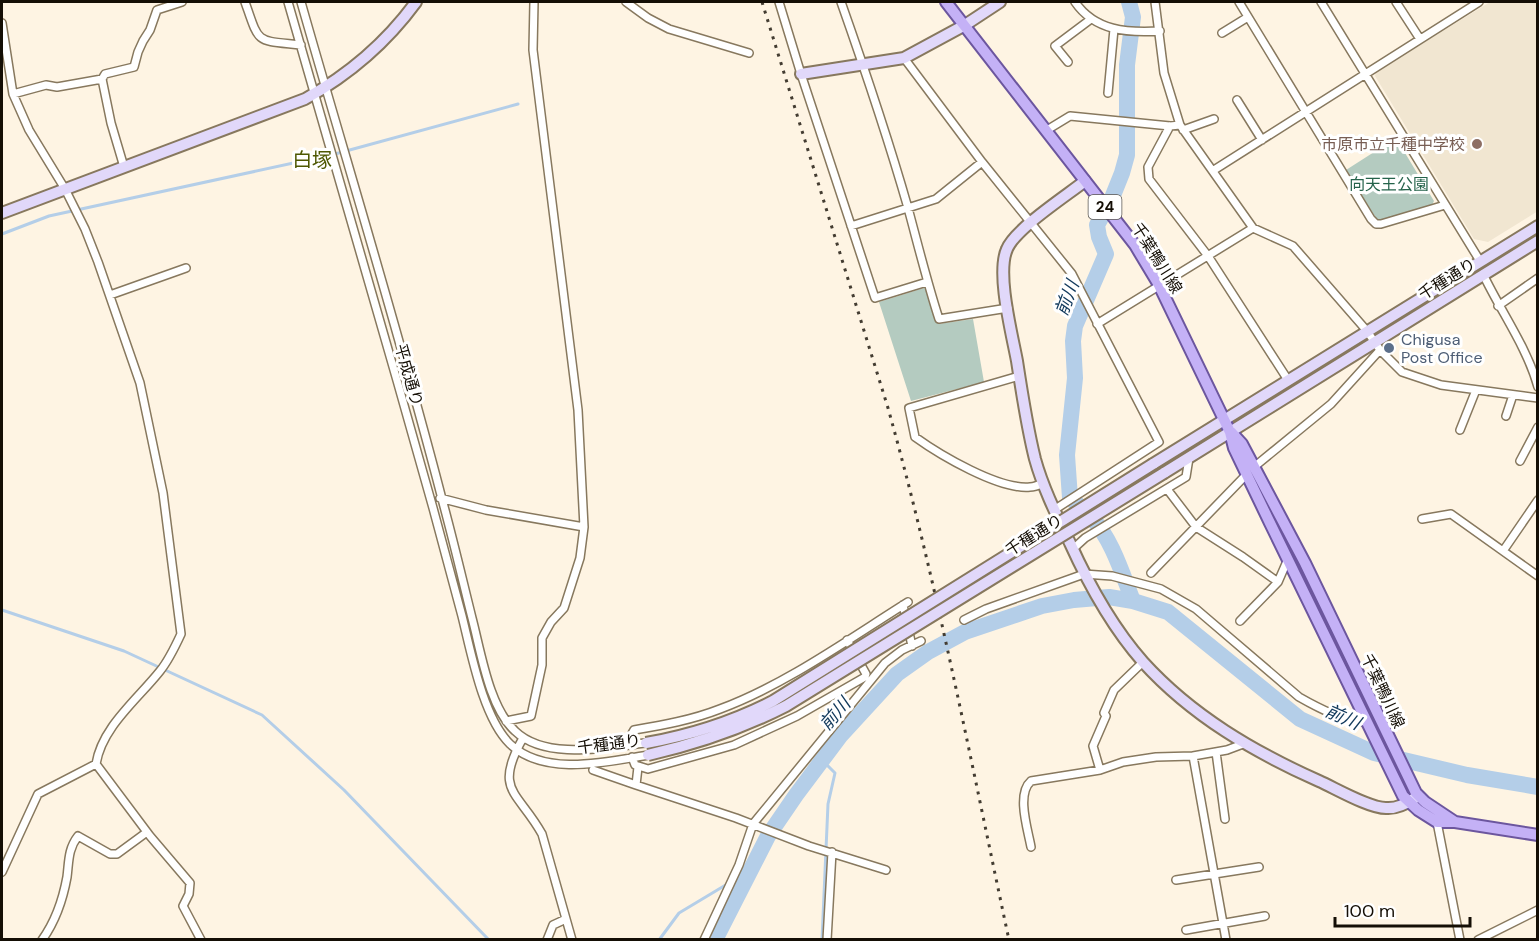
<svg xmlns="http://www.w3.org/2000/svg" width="1539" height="941" font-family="'DM Sans','Noto Sans JP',sans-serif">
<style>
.education{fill:#f1e6d1}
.green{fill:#b4cbc0}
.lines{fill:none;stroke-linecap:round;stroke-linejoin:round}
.stream{stroke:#b4cee8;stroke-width:3}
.river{stroke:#b4cee8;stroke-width:16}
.street-casing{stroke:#87785e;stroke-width:10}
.secondary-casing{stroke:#87785e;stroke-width:14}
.primary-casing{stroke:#6c569e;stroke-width:14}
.street{stroke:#fff;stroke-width:7}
.secondary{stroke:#e1d8fa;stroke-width:10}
.primary{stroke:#c4b1f6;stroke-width:10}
.rail{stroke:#433c31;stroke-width:3;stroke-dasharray:3 6;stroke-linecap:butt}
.secondary-bridge-casing{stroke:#87785e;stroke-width:14;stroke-linecap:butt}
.secondary-bridge{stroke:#e1d8fa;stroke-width:10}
.education-dot{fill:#8d6e63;stroke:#fff;stroke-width:2}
.service-dot{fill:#5c6f8a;stroke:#fff;stroke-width:2}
.labels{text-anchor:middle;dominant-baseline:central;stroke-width:6;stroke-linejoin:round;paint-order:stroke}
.shield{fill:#fff;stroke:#5a5650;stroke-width:1.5}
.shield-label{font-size:15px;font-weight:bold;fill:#140e05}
.education-label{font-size:16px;fill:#785e54;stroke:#fff;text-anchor:end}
.park-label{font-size:16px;fill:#25634b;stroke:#fff}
.street-label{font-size:16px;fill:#140e05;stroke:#fff}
.service-label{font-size:16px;fill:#4e5e75;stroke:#fff;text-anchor:start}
.water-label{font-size:18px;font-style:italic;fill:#10385b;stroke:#fff}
.quarter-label{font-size:20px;fill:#4e5803;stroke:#fff}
</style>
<rect width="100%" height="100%" fill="#fef4e3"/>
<path class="education" d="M1490,2H1537L1538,211L1488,242L1474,239L1375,76L1376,72Z"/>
<path class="green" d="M1396,138L1434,201L1432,205L1380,220L1376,218L1346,170Z
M924,288L926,289L938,324L973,319L984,382L911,401L879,302Z"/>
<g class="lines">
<path class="stream" d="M2,234L49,216L335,154L518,104
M2,610L124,651L262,715L344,790L489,940
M734,880L751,870
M659,940L679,913L729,883
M822,940L828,804L835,773L822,760"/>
<path class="river" d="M1129,2L1133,17L1127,65V155L1122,173L1112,198L1097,225L1099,237L1106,254L1075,326L1073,341L1075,378L1067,455L1070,498C1077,504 1085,510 1091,517C1112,539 1122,573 1133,601
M715,940L768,836L796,795L841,735L897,674L928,652L965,632L1042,606L1074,600L1109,597L1133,601L1168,612L1300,719L1374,753L1467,775L1538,787"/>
<g class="street-casing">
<path id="street" d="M245,2C260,45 255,40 301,45
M288,2C336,171 386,339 433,508C443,544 452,580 462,616C471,652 483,718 510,744C545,777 606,762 648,755
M301,2C348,167 399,332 442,499C453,539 462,578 472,618C481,652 489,707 515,731C546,761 608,747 646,743
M626,2L648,18L669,29L749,53
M779,2L801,74L875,298L927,282
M841,2C865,70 888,138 908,208C918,245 927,282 939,319L1008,308
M1075,2C1095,31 1127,33 1160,31
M1155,2L1164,73L1180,125L1253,228L1293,246L1367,331L1380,350L1402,372L1441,385L1538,398
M1239,2L1371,219L1376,224H1381L1445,205
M1321,2L1480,261
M1396,2L1420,39
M2,23L13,94L29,130L65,189L85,229L98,262L140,383L163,493L181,634C175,647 169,660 160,671C137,700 102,727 96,764L150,836L190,883L189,894L183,906L201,940
M1222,33L1248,17
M904,58L982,162L1072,274L1159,442L1054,510
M1068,62L1055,46L1091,19
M102,79L111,123L124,167
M1108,93L1114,29
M13,94L46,85L57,87L102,79L105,74L134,67L138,52L143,41L150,30L157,10L182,2
M1237,100L1262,140
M1170,126L1148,167L1149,179L1208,256L1288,380
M1047,130L1070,116L1170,126L1180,125
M1183,130L1214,119
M1214,170L1479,2
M851,226L936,199L982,162
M1483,274C1501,312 1527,347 1538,387
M110,295L186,268
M1498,306L1538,278
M1097,324L1253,228
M1019,376L909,408L915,437C940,455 999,490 1030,487C1034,487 1039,485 1043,483
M1506,416L1513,395
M1460,430L1476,390
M1520,461L1538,427
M1254,467L1331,404L1380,350
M1167,489L1196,527L1243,557L1278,582
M440,498L486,510L584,527
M1422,519L1451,514L1538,576
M1073,549L1085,538L1186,477L1189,458
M1503,551L1538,500
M1151,573L1247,474
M903,605L912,646
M964,620L986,609L1084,574L1112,576L1161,589L1196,609L1299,697C1313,705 1352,726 1366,721
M1240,621L1278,582L1288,559
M506,721L531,716L542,665V638L551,622L564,608L580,558L584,527L578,410L533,50L534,2
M523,738C493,791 518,791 542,834L572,940
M630,745V737L634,730C663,725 692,720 720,709C785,685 849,639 908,602
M1216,752L1225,819
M1193,756L1226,940
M632,757L635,765L648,769L734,745L797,716L865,677L866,674L847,640
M638,767L636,785L736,818L809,846L886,870
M593,770L636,785
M1100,770L1093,746L1106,716L1104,713L1114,690L1143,662
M1437,822L1460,940
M1031,847C1028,830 1016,794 1031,781L1100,770L1123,762L1156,757L1193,756L1227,750L1243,744
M2,872L38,794L96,764
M1176,880L1259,867
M1186,930L1265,916
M42,940C55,922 63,899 67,877C69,861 68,849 78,836L110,854H117L147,832
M547,940L553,925L566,919
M704,940L739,865L753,824L885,663L902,650L921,641
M827,940L832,852
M1478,940L1538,910"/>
</g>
<g class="secondary-casing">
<path id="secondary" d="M801,74L904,58L965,25L1000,2
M1085,181C1066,196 1015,229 1007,249C996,273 1012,334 1017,361C1022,394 1027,427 1035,459C1043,488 1057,516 1070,543C1089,585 1113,628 1143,662C1192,716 1254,752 1319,781C1335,788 1369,808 1386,808C1396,809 1406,804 1415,798
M2,213L305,99C350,74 386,43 416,2
M1153,464L1538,226
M1164,473L1538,241"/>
</g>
<g class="primary-casing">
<path id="primary" d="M946,2L1135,245L1159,285L1230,432L1234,448L1270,523L1403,796L1418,810L1437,822H1455L1538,835
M1231,432L1242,444L1305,563L1416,793L1425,802L1455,822"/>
</g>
<use href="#street" class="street"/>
<use href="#secondary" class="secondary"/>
<use href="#primary" class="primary"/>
<path class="rail" d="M762,2L888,408C937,583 971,762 1009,940"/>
<g class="secondary-bridge-casing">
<path id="secondary-bridge" d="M646,743C691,735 732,722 773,701L1153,464
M648,755C697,744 741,729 786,706L1164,473"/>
</g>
<use href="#secondary-bridge" class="secondary-bridge"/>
</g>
<circle class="education-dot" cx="1477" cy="144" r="6"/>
<circle class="service-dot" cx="1389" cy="348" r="6"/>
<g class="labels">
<rect class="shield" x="1088.5" y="195" width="33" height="24" rx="4.5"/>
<g class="shield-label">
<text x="1105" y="207">24</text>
</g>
<g class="education-label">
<text x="1465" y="144">市原市立千種中学校</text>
</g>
<g class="park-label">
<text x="1389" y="184">向天王公園</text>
</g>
<g class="street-label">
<text transform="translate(1157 258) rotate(58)">千葉鴨川線</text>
<text transform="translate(1447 279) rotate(-32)">千種通り</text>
<text transform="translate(409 375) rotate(74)">平成通り</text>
<text transform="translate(1034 535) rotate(-32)">千種通り</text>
<text transform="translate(1383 691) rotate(65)">千葉鴨川線</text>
<text transform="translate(609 744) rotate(-7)">千種通り</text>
</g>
<g class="service-label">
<text x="1401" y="339">Chigusa<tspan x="1401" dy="18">Post Office</tspan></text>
</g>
<g class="water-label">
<text transform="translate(1067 298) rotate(-69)">前川</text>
<text transform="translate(835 714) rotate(-49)">前川</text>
<text transform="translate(1343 717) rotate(24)">前川</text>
</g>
<g class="quarter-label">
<text x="312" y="160">白塚</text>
</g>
</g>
<rect width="1539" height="941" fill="none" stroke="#140e05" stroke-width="6"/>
<path d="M1335 917v9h135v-9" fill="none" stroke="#140e05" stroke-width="3"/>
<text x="1344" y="917" font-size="18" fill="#140e05" stroke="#ffffff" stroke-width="4.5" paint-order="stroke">100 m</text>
</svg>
